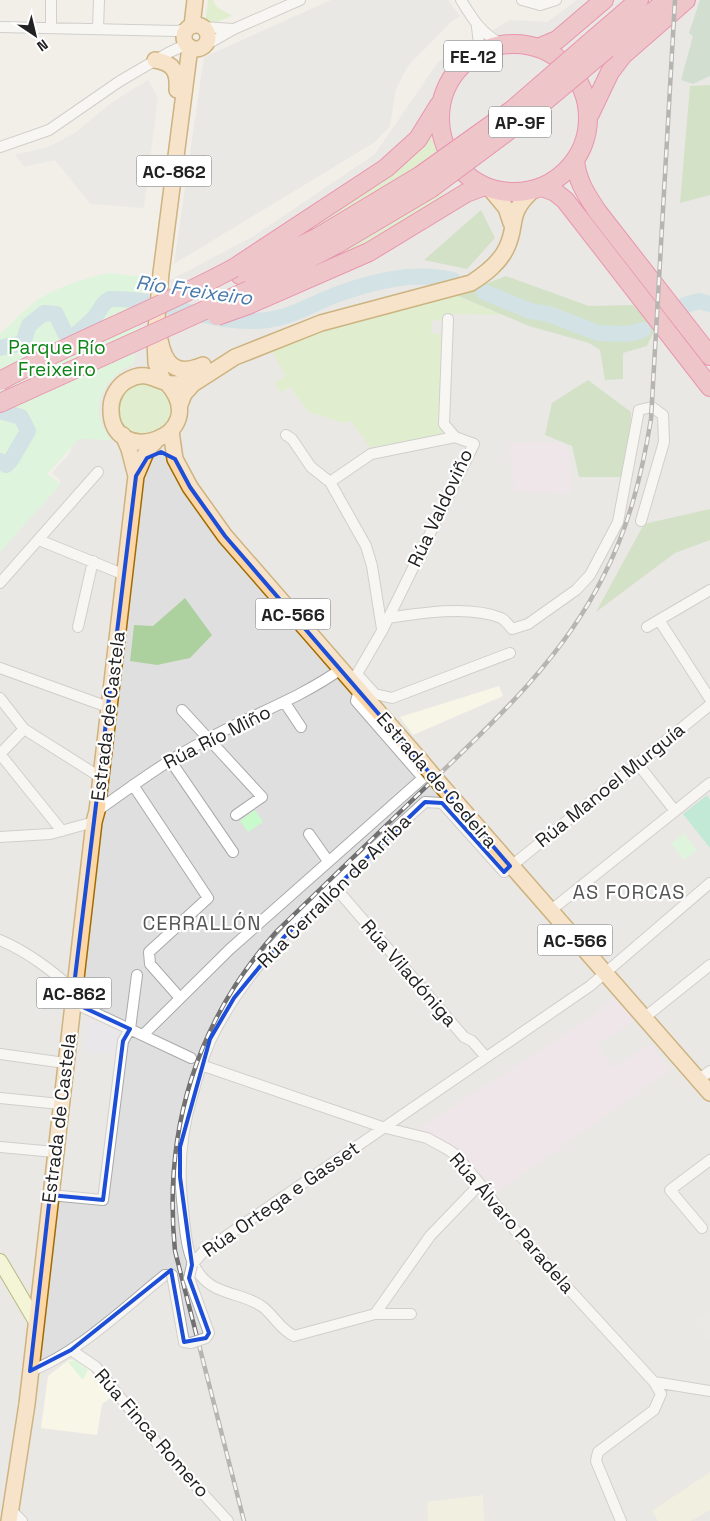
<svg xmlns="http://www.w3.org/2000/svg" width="710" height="1521" font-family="'Space Grotesk',sans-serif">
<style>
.residential{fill:#e0dfdf}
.industrial{fill:#ebdbe8}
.education{fill:#ffffe5}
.farmland{fill:#eef0d5}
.grass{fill:#cdebb0}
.forest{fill:#add19e}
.cemetery{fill:#aacbaf}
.park{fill:#c8facc}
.pitch{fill:#88e0be}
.parking{fill:#e2e2e2}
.plaza{fill:#dddde8}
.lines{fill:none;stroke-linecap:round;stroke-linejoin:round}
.river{stroke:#aad3df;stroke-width:16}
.street-casing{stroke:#a9a9a9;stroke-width:12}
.secondary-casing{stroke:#707d05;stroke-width:16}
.primary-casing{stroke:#a06b00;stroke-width:18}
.highway-casing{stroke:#dc2a67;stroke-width:20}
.street{stroke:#fff;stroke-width:10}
.secondary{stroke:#f7fabf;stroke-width:14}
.primary{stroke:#fcd6a4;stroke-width:15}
.highway{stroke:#e892a2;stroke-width:18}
.rail-casing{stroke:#707070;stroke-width:4.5}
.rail{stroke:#fff;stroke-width:2.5;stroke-dasharray:8;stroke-linecap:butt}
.street-bridge-casing{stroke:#a9a9a9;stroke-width:12;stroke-linecap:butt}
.primary-bridge-casing{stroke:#a06b00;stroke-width:18;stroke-linecap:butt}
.highway-bridge-casing{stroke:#dc2a67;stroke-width:20;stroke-linecap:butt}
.street-bridge{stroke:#fff;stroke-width:10}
.primary-bridge{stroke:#fcd6a4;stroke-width:15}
.highway-bridge{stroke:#e892a2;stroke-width:18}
.marked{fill:none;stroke:#1d4ed8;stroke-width:4;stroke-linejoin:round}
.labels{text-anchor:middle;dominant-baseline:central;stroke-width:4.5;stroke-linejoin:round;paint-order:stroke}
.shield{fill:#fff;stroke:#646464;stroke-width:1}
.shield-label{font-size:18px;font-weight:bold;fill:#222}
.park-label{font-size:19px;fill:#0c8416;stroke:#fff}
.street-label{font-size:19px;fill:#222;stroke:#fff}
.water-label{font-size:20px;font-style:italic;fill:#4a7aab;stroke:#fff}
.neighbourhood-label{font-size:20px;letter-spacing:1px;fill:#555;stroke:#fff}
</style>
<rect width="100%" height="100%" fill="#f2efe9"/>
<path class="residential" d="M331,0H448L460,16L451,22L407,67L396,89L390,126L375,142L174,264L204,57Z
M577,0H710V1521H0V548L61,481L52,473L70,453L106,314L252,237L375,154L438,62L510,20L547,22Z"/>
<path class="industrial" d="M553,442L564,445L569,455L572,493L515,492L509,443Z
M614,997L634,1021L597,1045L613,1068L650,1044L671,1070L494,1194L451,1143L417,1130L591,1017Z"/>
<path class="education" d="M499,686L503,696L413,735L400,717Z
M77,1359L86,1364L112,1397L102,1404L97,1435L41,1428L48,1376L69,1360Z"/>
<path class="farmland" d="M710,1472V1510L691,1521H658L652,1511Z
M483,1495L484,1521H428L427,1502Z"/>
<path class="grass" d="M208,0H213L217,7L232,16L209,25L205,24Z
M431,135L444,173V190L439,204L360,250L300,276L433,196L359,206L266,255L403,164Z
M456,295L502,315L447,314L443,316L442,321L432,320L431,333L441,334L440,415L444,435L372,450L351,421L343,423L308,412L290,387L281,393L275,383L285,376L272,351C332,326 393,311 456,295Z
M117 409a27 27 0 1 1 54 0a27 27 0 1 1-54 0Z"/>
<path class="forest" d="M710,85V195L680,203L690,86Z
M481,210L495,238L467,269L424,260Z
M506,276L589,306L633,305L655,329L647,346L623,353V379L605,380L600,350L589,343L529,326L456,295Z
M588,380L631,412L630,477H579L572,446L545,435L552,403Z
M710,509V540L675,553L596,612L644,524Z
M185,598L212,635L190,658L157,665L130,661L134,625L153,626Z"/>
<path class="cemetery" d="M700,0H710V76L693,84L681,80L693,36L689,33Z"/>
<path class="park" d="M108,273L144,277L134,363C101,380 87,408 111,440L79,439L47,474L61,484L0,552V334C11,324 21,313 32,304C53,288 82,279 108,273Z
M255,810L263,822L248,832L240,821Z
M684,833L697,850L684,860L671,844Z
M75,1360L88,1370L83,1380L68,1362Z"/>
<path class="pitch" d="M707,795L710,799V848L683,814Z"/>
<path class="parking" d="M148,80L158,97L144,208L90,204L55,160L24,167L15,155L48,147L76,132L112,102Z
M710,1309V1340L709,1341L694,1321Z"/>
<path class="plaza" d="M88,1018L119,1031L117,1054L84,1051Z"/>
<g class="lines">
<path class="river" d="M484,292L530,311L549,314L598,333L628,334L643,330
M685,305L699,301L710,304
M0,348L23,343L29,325L44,313L56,314L65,333L70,338C76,335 93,320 97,314C102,307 102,303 110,299C163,297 213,327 267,320C292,317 314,303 338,294C375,281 414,271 453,280
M0,409L3,412L21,417L28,431L11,460L6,465L0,461"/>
<g class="street-casing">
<path id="street" d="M51,0V27
M461,0C473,20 482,34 503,45
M522,0L540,5L556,0
M0,27L177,31L189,28
M203,27L233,29
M98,29L99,0
M204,46L234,29L300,0
M473,56L479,44L477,27
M0,147L49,130L120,81L168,53L187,44
M448,319L444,424L455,437
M286,435L292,439L311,467L330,482L366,546L372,566L382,629
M330,482L371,454L455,437L474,444L382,631L357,674L350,680
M39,540L125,575
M0,583L98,472
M388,618C420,613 470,605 501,618C505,620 509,625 512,629L528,624L576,590L590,575L618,522L639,410L652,407L663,415L664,442L641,521
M659,620L710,699
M78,627L93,561
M647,627L710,590
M0,668L108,707
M357,674L375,694L392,698L510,653
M0,698L24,729L100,777
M285,703L301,727
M182,710L262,797L236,815
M0,754L62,831
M0,754L24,729
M170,760L233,852
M637,763L675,811
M133,785L208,898L149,952L150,964L180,998
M97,811C132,786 167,760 206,740C251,715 299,699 341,669
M309,834L328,861
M0,837L50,834L94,822
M334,886L464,1037L472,1041L486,1057
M550,911L710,783
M0,940C28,952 51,970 74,990
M72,1002L191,1058
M644,1018L710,965
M143,1035L230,949L423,778L356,701L359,690
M0,1054L65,1063
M201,1065L382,1127L427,1138L447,1149L456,1155L480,1184L514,1229L654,1382L710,1391
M698,1080L710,1071
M0,1098L60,1104
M0,1147L55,1152
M50,1195L103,1200L123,1041L130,1029L137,975
M702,1228L670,1190L710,1160
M192,1265L203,1252L590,986L710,883
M375,1314L294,1336C280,1329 275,1317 264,1308C246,1293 217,1296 201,1276C185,1257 185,1225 182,1200C178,1163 182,1129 193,1093C198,1075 203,1056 211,1039C256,946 350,871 425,802L442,803L504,872L710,705
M411,1314H375L430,1236L480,1184
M71,1350L96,1367L156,1442L228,1521
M30,1371C77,1354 126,1306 165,1275H172
M10,1509L22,1521
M621,1521L596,1461L598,1452L654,1410L661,1394L654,1382"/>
</g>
<g class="secondary-casing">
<path id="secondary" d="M0,1261L36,1322"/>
</g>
<g class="primary-casing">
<path id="primary" d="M184 37a12 12 0 1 1 24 0a12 12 0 1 1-24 0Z
M192,26L195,0
M155,60C174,63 178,72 177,90
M491,190L506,208L511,223
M160,340C165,366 177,376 203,365
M163,380L156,363L155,341L161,273L190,47
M167,383C215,437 109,471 111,408C111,397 118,385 128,380C143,371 152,378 167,383C177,387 190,379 200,375
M179,407L184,394L193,384L235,357L321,323L471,283C485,274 500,263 507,247C518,223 507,215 531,192
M171,431L175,459L190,487L225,536L421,761
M123,435L129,449L136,476
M441,785L710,1093
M9,1521L27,1404L94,822L97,811L136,476L147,450L155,442"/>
</g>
<g class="highway-casing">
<path id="highway" d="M596,37L639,0
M440 118a74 74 0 1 1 148 0a74 74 0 1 1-148 0Z
M538,48L557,40L604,0
M607,49L667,0
M590,114L610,72L623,55L686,0
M575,160C577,181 586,194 597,211L710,356
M542,187L555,192L565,200L710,387
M234,268L386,168L418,139L439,105
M240,275L318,237L421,175
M249,290L339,243L430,189
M248,305L369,252L466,193L482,187
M0,403L108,354"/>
</g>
<use href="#street" class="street"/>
<use href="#secondary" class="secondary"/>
<use href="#primary" class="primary"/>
<use href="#highway" class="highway"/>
<g class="rail-casing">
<path id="rail" d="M244,1521L175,1251C163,1131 196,1021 277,931C328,882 378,833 429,784C494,722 562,659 603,577C629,527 642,474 651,419L675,0"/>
</g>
<use href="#rail" class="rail"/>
<g class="street-bridge-casing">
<path id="street-bridge" d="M172,1275L184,1342L191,1343L206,1338L209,1333L189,1278L192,1265"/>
</g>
<g class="primary-bridge-casing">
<path id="primary-bridge" d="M421,761L441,785"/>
</g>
<g class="highway-bridge-casing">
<path id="highway-bridge" d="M421,175L512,110L596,37
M430,189L520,122L607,49
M217,316L248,305
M108,354L249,290
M0,381C76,340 158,309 234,268"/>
</g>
<use href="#street-bridge" class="street-bridge"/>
<use href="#primary-bridge" class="primary-bridge"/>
<use href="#highway-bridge" class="highway-bridge"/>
</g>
<path d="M0 0H710V1521H0ZM161,452L175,459L190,487L225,536L510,866L504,872L442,803L425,802L284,937L234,998L210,1039L180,1147V1177L192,1265L189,1278L209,1333L206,1338L184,1342L171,1270L71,1350L30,1371L50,1195L103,1200L123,1041L130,1029L72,1002L136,476L147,458Z" fill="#f2efe9" fill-opacity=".55" fill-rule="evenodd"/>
<path class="marked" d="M161,452L175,459L190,487L225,536L510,866L504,872L442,803L425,802L284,937L234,998L210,1039L180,1147V1177L192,1265L189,1278L209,1333L206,1338L184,1342L171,1270L71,1350L30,1371L50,1195L103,1200L123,1041L130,1029L72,1002L136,476L147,458Z"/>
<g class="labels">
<g class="shield">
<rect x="444" y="40.5" width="58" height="31" rx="4"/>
<rect x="489" y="106.5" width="62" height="31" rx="4"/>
<rect x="136.5" y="155.5" width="75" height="31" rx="4"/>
<rect x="255.5" y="598.5" width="75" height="31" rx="4"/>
<rect x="537.5" y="924.5" width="75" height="31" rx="4"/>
<rect x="36.5" y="977.5" width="75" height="31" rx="4"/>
</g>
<g class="shield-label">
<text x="473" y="56">FE-12</text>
<text x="520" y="122">AP-9F</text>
<text x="174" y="171">AC-862</text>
<text x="293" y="614">AC-566</text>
<text x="575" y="940">AC-566</text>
<text x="74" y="993">AC-862</text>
</g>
<g class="park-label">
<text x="57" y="347">Parque Río<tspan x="57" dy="22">Freixeiro</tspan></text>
</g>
<g class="street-label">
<text transform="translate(440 508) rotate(-65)">Rúa Valdoviño</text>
<text transform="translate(108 716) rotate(-83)">Estrada de Castela</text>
<text transform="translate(217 737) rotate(-27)">Rúa Río Miño</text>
<text transform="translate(437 780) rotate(49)">Estrada de Cedeira</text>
<text transform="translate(610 785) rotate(-39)">Rúa Manoel Murguía</text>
<text transform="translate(334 891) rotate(-45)">Rúa Cerrallón de Arriba</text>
<text transform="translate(409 973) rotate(49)">Rúa Viladóniga</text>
<text transform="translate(59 1118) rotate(-83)">Estrada de Castela</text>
<text transform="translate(281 1199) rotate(-35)">Rúa Ortega e Gasset</text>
<text transform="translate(512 1223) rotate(49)">Rúa Álvaro Paradela</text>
<text transform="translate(152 1433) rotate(49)">Rúa Finca Romero</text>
</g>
<g class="water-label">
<text transform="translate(194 290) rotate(8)">Río Freixeiro</text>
</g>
<g class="neighbourhood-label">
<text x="629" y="892">AS FORCAS</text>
<text x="202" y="923">CERRALLÓN</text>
</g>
</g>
<g transform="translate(35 35) rotate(145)" stroke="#ffffff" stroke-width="4" paint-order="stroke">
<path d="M0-4L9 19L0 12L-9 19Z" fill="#222222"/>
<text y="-8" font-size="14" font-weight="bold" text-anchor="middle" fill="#222222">N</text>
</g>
</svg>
